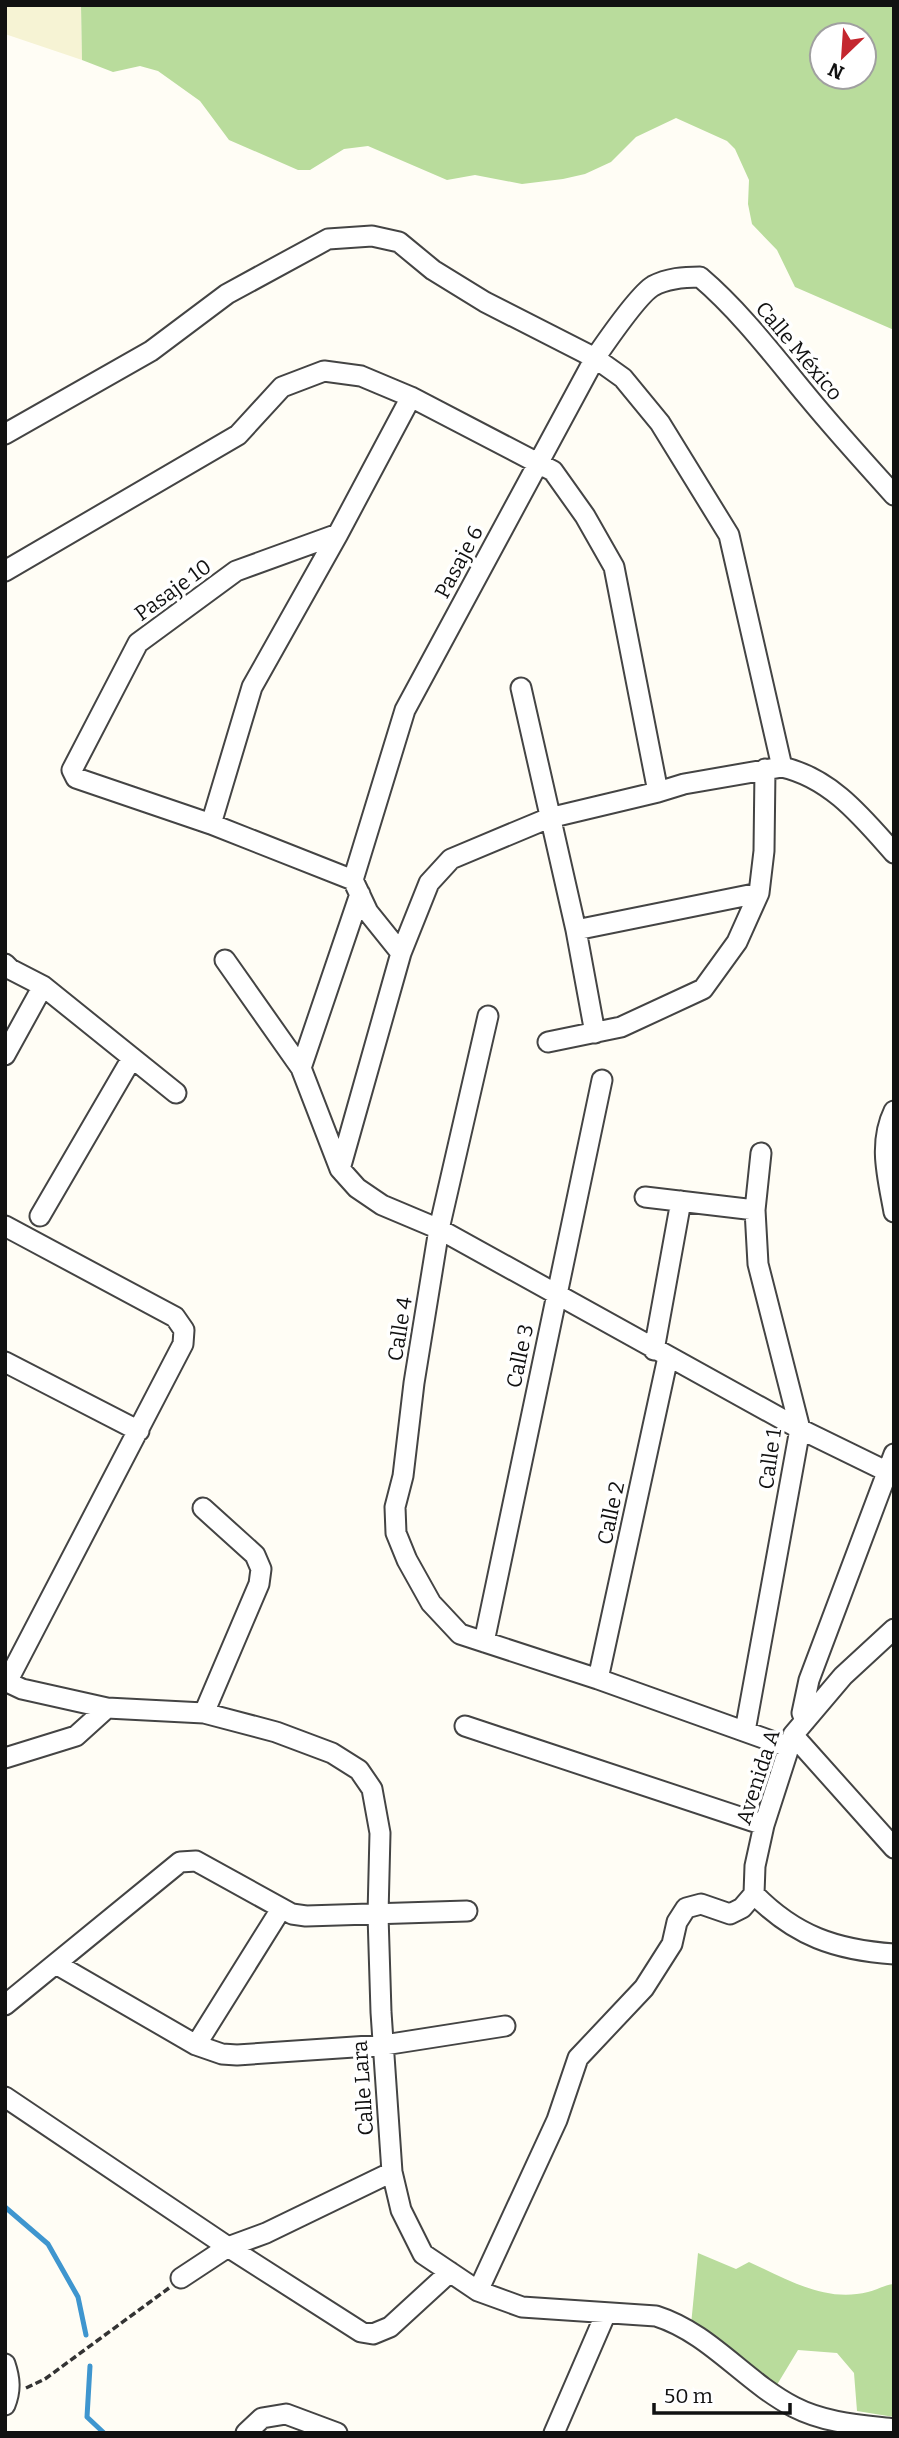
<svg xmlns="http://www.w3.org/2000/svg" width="899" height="2438" font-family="Bitter,serif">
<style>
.farmland{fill:#f6f3d4}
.forest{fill:#b9dc9c;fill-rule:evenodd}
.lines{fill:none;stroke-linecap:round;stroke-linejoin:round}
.stream{stroke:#3f96cf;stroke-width:5}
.minor-casing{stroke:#444;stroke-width:23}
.path{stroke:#333;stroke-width:3.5;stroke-dasharray:7 3.5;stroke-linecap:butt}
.minor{stroke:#fff;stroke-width:19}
.labels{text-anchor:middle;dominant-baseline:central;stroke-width:7;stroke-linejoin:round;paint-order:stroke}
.street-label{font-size:21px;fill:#111;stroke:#fff}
</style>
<rect width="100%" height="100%" fill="#fffdf5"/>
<path class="farmland" d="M5,5H81L82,60L5,34Z"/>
<path class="forest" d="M81,5H894V330L795,287L777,250L752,224L748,204L749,180L735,149L727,141L676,118L636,137L611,162L585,174L563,179L522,184L475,175L447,180L368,146L344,149L310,170H298L229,140L200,101L158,71L140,66L113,72L82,60ZM822,35H864V77H822Z
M698,2253L736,2269L749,2262C787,2279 825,2303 868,2292C877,2290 884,2285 894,2284V2417L857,2411L854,2373L837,2353L798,2350L775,2388L691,2325Z"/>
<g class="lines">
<path class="stream" d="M5,2207L48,2244L78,2297L86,2335
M90,2366L87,2417L104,2433"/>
<g class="minor-casing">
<path id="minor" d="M5,434L151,351L227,294L328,239L372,236L399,242L433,270L485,302L595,358L623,378L660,423L729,535L782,767
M338,534L236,571L138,643L72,770L76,778L211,824L353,880L368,912L401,953L340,1169
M5,571L238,435L282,387L324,371L361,376L411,397L553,471L585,516L614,567L658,792
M521,688L576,930L595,1033
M211,824L252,687L338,534L411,397
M353,880L405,710L595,358C606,342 638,295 653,286C668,278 684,277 700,277C741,312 774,356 808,397C836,431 865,463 894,495
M576,930L759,893
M401,953L429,883L451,859L549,818L658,792L684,784L782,767C831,778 862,817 894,853
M225,960L301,1068L340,1169L357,1188L382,1205L439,1229L800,1429L888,1472
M5,964L10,969L43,986L176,1093
M488,1016L439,1229L414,1383L403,1476L395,1507L396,1533L407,1560L431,1603L460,1634L598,1679L788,1747
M548,1042L621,1027L703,989L737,942L759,893L764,851L765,769
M5,1055L43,986
M301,1068L360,894
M894,1111C878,1144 888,1178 894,1212
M645,1197L755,1210
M40,1216L132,1058
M5,1226L175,1317L184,1330L183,1344L7,1682
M654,1350L681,1201
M5,1362L139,1431
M203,1508L255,1555L261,1569L259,1584L204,1713
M484,1642L602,1080
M598,1679L668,1357
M5,1681L22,1689L107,1708L204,1713L276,1732L332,1753L359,1770L372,1789L380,1833L378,1915L381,2012L392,2172L401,2210L423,2254L478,2291L522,2307L656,2316C710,2333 745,2382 794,2407C825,2423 860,2425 894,2429
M805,1721L802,1713L809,1680L894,1454
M465,1726L764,1825
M745,1731L800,1429L758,1264L755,1210L761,1153
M793,1735L894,1848
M5,1758L76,1736L107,1708
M754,1894L755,1866L764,1825L793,1735L843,1676L894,1629
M754,1894C795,1936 836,1950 894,1954
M56,1964L196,2045L222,2054L237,2055L384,2045L505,2026
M5,2005L180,1862L196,1861L292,1914L306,1916L467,1911
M196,2045L281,1909
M5,2097L228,2247L361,2332L373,2334L390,2327L450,2272
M181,2278L228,2247L266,2233L392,2172
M478,2291L557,2120L578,2058L644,1988L672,1944L677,1922L686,1908L701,1904L730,1914L742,1908L754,1894
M5,2364C10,2379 11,2390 5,2405
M246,2433L262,2418L286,2414L337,2433
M554,2433L606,2313"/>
</g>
<path class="path" d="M26,2388L45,2379L169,2288"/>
<use href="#minor" class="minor"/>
</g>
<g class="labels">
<g class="street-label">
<text transform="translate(799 351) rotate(50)">Calle México</text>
<text transform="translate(459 562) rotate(-62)">Pasaje 6</text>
<text transform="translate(173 590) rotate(-36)">Pasaje 10</text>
<text transform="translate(400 1329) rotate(-81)">Calle 4</text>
<text transform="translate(520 1356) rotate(-78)">Calle 3</text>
<text transform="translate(770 1459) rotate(-82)">Calle 1</text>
<text transform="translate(611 1513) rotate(-78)">Calle 2</text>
<text transform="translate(758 1777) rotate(-72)">Avenida A</text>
<text transform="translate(363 2088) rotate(-94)">Calle Lara</text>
</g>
</g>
<rect width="899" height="2438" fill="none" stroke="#111111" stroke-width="14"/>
<g transform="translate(843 56) rotate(205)"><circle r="33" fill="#ffffff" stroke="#a0a0a0" stroke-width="2"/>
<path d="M0-5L12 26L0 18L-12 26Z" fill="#c4262e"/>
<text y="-10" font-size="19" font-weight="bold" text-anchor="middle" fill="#111111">N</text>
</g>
<path d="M654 2403v10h136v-10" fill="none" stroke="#111111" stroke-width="3.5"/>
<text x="664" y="2403" font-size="21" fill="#111111" stroke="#ffffff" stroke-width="5" paint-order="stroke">50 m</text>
</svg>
